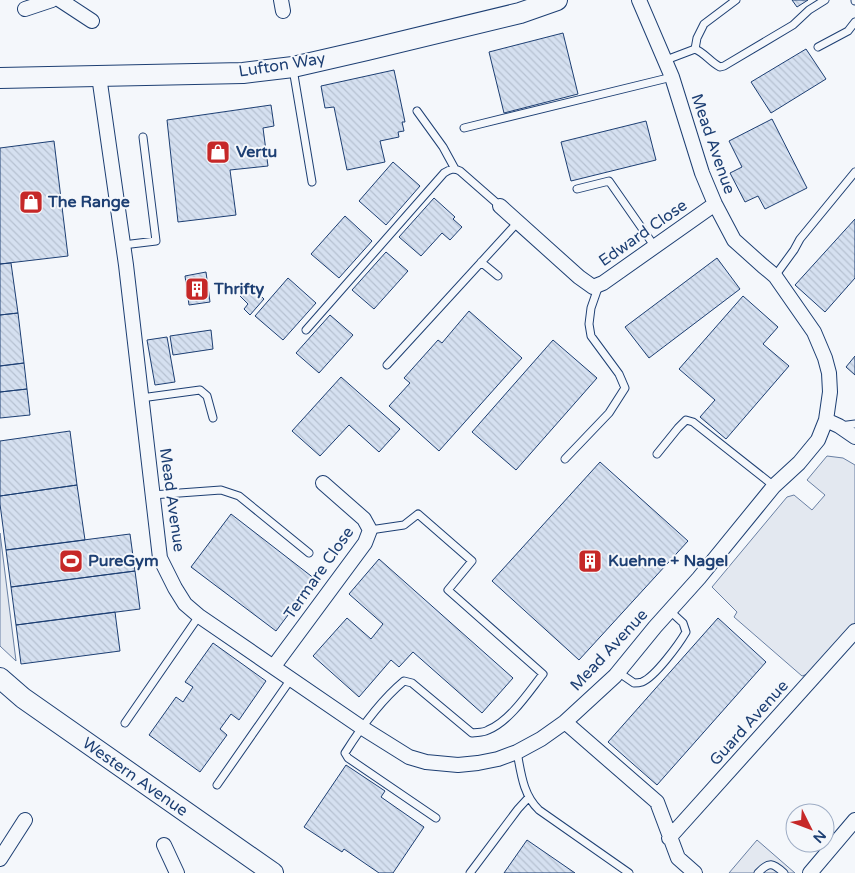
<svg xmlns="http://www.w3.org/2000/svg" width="855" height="873" font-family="'Varela Round',sans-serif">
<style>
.parking{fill:#e3e8f0;stroke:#687fa3}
.building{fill:url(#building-back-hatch);stroke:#1d3f73}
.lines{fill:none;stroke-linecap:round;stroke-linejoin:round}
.lane-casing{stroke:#1d3f73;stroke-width:9}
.street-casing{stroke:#1d3f73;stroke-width:16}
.secondary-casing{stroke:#1d3f73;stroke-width:22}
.lane{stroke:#f4f7fb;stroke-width:7}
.street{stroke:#f4f7fb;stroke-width:14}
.secondary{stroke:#f4f7fb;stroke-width:20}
.labels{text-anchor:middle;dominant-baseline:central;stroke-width:4;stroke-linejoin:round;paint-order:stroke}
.street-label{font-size:16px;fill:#1d3f73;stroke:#f4f7fb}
.poi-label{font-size:16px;font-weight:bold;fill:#1d3f73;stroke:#f4f7fb;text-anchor:start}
</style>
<defs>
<pattern id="building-back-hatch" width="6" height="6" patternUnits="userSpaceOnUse" patternTransform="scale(1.25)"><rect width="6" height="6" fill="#d5e0f0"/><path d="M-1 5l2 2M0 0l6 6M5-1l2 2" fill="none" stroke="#b6c1d1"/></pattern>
</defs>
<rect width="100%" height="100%" fill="#f4f7fb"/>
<path class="parking" d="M827,456L843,458L855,465V624L813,672L802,676L734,617L737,612L712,587L787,497L794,495L812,510L825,495L807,480Z
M0,533L16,661L0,646Z
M757,840L795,873H729Z"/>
<path class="building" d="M792,0H808L797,7Z
M563,33L578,94L504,113L489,52Z
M806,49L826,79L771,113L751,82Z
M394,70L405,122H402L404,131L398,132L399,137L380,141L385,162L347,170L334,107L325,108L321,86Z
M271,105L274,126L263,128L268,166L230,170L236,215L178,222L167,120Z
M772,119L807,188L765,209L758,196L745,202L730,173L742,167L729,141Z
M646,121L656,160L571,181L561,142Z
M54,141L68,256L0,264V148Z
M393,162L420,186L386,225L359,201Z
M434,198L455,217L453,219L462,227L450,240L442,233L421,256L399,237Z
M345,216L372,241L339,278L311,254Z
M855,219V278L825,312L795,285Z
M386,252L408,271L374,309L352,290Z
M717,258L740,289L649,358L625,327Z
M11,263L18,313L0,315V264Z
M206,272L210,302L189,305L185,276Z
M288,278L316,303L283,340L255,316Z
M250,286L264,299L250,315L244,309L248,304L240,296Z
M743,296L778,327L763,344L789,366L726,439L700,417L715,400L679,369Z
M469,311L522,358L439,451L389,406L410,383L404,378L438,340L442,343Z
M18,313L24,363L0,366V315Z
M330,315L353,335L319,373L296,353Z
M211,330L213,349L173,355L170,336Z
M167,337L175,382L155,385L147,340Z
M553,340L597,378L516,470L472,432Z
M855,356V375L846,367Z
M24,363L27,389L0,392V366Z
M341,377L400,429L379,452L349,425L320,456L292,431Z
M27,389L30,415L0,418V392Z
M70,431L77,485L0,496V441Z
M600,462L688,541L579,660L492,581Z
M77,485L85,540L6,550L0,504V496Z
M231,514L315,579L276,631L191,567Z
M130,534L135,571L11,587L6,550Z
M379,559L513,678L482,713L413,652L399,667L391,660L359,697L313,656L347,618L371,639L383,624L349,594Z
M135,571L140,609L16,625L11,587Z
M115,612L120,651L21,664L16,625Z
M718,618L766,662L657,785L608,742Z
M213,643L266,681L239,720L231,714L220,729L227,735L200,772L149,735L176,697L183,702L193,687L185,682Z
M346,765L385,791L381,797L424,827L393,873H379L344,849L342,852L304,827Z
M527,840L575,873H504Z"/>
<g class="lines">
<g class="lane-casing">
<path id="lane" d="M855,0V1
M818,47L848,31L855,22
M695,49C705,53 710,62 720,67L724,66L793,25L809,10L825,0
M666,60L695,49L697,38L704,24L736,0
M293,69L312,182
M417,111L443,147L455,169
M464,128L672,77
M577,189L609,181L655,247
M123,245L156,241L143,137
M481,262L498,276
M775,276L794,250L800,239L855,172
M306,330L444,173C450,169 454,168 460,171L500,206
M387,365L518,222
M141,398L200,390L207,396L213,418
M840,426L855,424
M657,454L678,428L686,420L693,422L774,486
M565,459L609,413L625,388L619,374L591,336L589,324L591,308L599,285
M152,495L221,490L239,496L309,553
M370,530L404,525L418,514L472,561L448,590L543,674C528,693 510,721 488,730C483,733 478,732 472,733L412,683L404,681C380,701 362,726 345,753L348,758L436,818
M618,672L634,683C637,683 639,683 642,682C655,677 679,644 686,632L683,623L670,611
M125,723L199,616
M517,752C521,773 523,795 539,810L629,873
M217,785L291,679
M470,873L518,809L529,797
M758,873C769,861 773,863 784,873"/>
</g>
<g class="street-casing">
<path id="street" d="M60,0L92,21
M281,0L283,11
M25,9L52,0
M99,76L126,265L160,558L175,588L185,604L199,616L361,727L409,757L426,762L458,765L478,763L498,759L517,752L541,739L565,722L615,676L655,627L699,578L774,486L799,463L818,440L826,420L830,392L829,373L825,358L814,332L775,276L763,266L734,240L715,204L702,173L672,77L639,0
M500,206L579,277L593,287L603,283L715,204
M826,420L839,426L855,437
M274,666L365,543L370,530L364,519L323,483
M565,722L657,802L678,858L695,873
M669,838L855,631
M164,845L177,873
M0,859L25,820
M810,873L855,820"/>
</g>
<g class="secondary-casing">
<path id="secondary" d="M0,78L243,73L293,67L367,50L520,13L557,0
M0,678L23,698L273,873"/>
</g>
<use href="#lane" class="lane"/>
<use href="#street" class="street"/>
<use href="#secondary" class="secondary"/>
</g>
<defs>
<g id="shop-square" transform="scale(1.25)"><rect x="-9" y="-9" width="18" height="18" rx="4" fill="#c62828" stroke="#f4f7fb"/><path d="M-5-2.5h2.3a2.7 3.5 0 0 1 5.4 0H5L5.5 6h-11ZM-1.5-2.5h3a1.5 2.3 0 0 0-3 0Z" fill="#fff"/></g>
<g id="building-square" transform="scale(1.25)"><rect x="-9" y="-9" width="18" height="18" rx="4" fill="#c62828" stroke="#f4f7fb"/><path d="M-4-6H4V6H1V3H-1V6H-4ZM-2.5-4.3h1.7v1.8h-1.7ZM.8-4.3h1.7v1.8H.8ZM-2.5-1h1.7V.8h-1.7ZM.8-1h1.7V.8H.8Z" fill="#fff"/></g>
<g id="stadium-square" transform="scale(1.25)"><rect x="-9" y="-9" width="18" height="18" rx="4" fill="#c62828" stroke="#f4f7fb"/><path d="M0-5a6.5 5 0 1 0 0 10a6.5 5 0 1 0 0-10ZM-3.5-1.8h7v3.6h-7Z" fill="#fff"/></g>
</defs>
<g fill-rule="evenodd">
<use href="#shop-square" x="218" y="152"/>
<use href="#shop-square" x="31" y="202"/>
<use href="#building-square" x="197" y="289"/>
<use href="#stadium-square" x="71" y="561"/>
<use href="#building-square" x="590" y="561"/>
</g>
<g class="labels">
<g class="street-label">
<text transform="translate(282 65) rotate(-9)">Lufton Way</text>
<text transform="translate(713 144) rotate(71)">Mead Avenue</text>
<text transform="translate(643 233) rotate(-35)">Edward Close</text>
<text transform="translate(172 500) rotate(82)">Mead Avenue</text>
<text transform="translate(319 573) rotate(-55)">Termare Close</text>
<text transform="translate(609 650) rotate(-47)">Mead Avenue</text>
<text transform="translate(749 723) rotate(-48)">Guard Avenue</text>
<text transform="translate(135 777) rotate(35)">Western Avenue</text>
</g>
<g class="poi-label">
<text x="236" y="152">Vertu</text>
<text x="48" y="202">The Range</text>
<text x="214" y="289">Thrifty</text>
<text x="88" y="561">PureGym</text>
<text x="608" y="561">Kuehne + Nagel</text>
</g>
</g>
<g transform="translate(810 828) rotate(132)"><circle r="24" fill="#f4f7fb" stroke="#9eadc5"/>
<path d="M0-4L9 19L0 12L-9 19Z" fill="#c62828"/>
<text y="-8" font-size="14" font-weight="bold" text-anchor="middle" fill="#1d3f73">N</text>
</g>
</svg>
